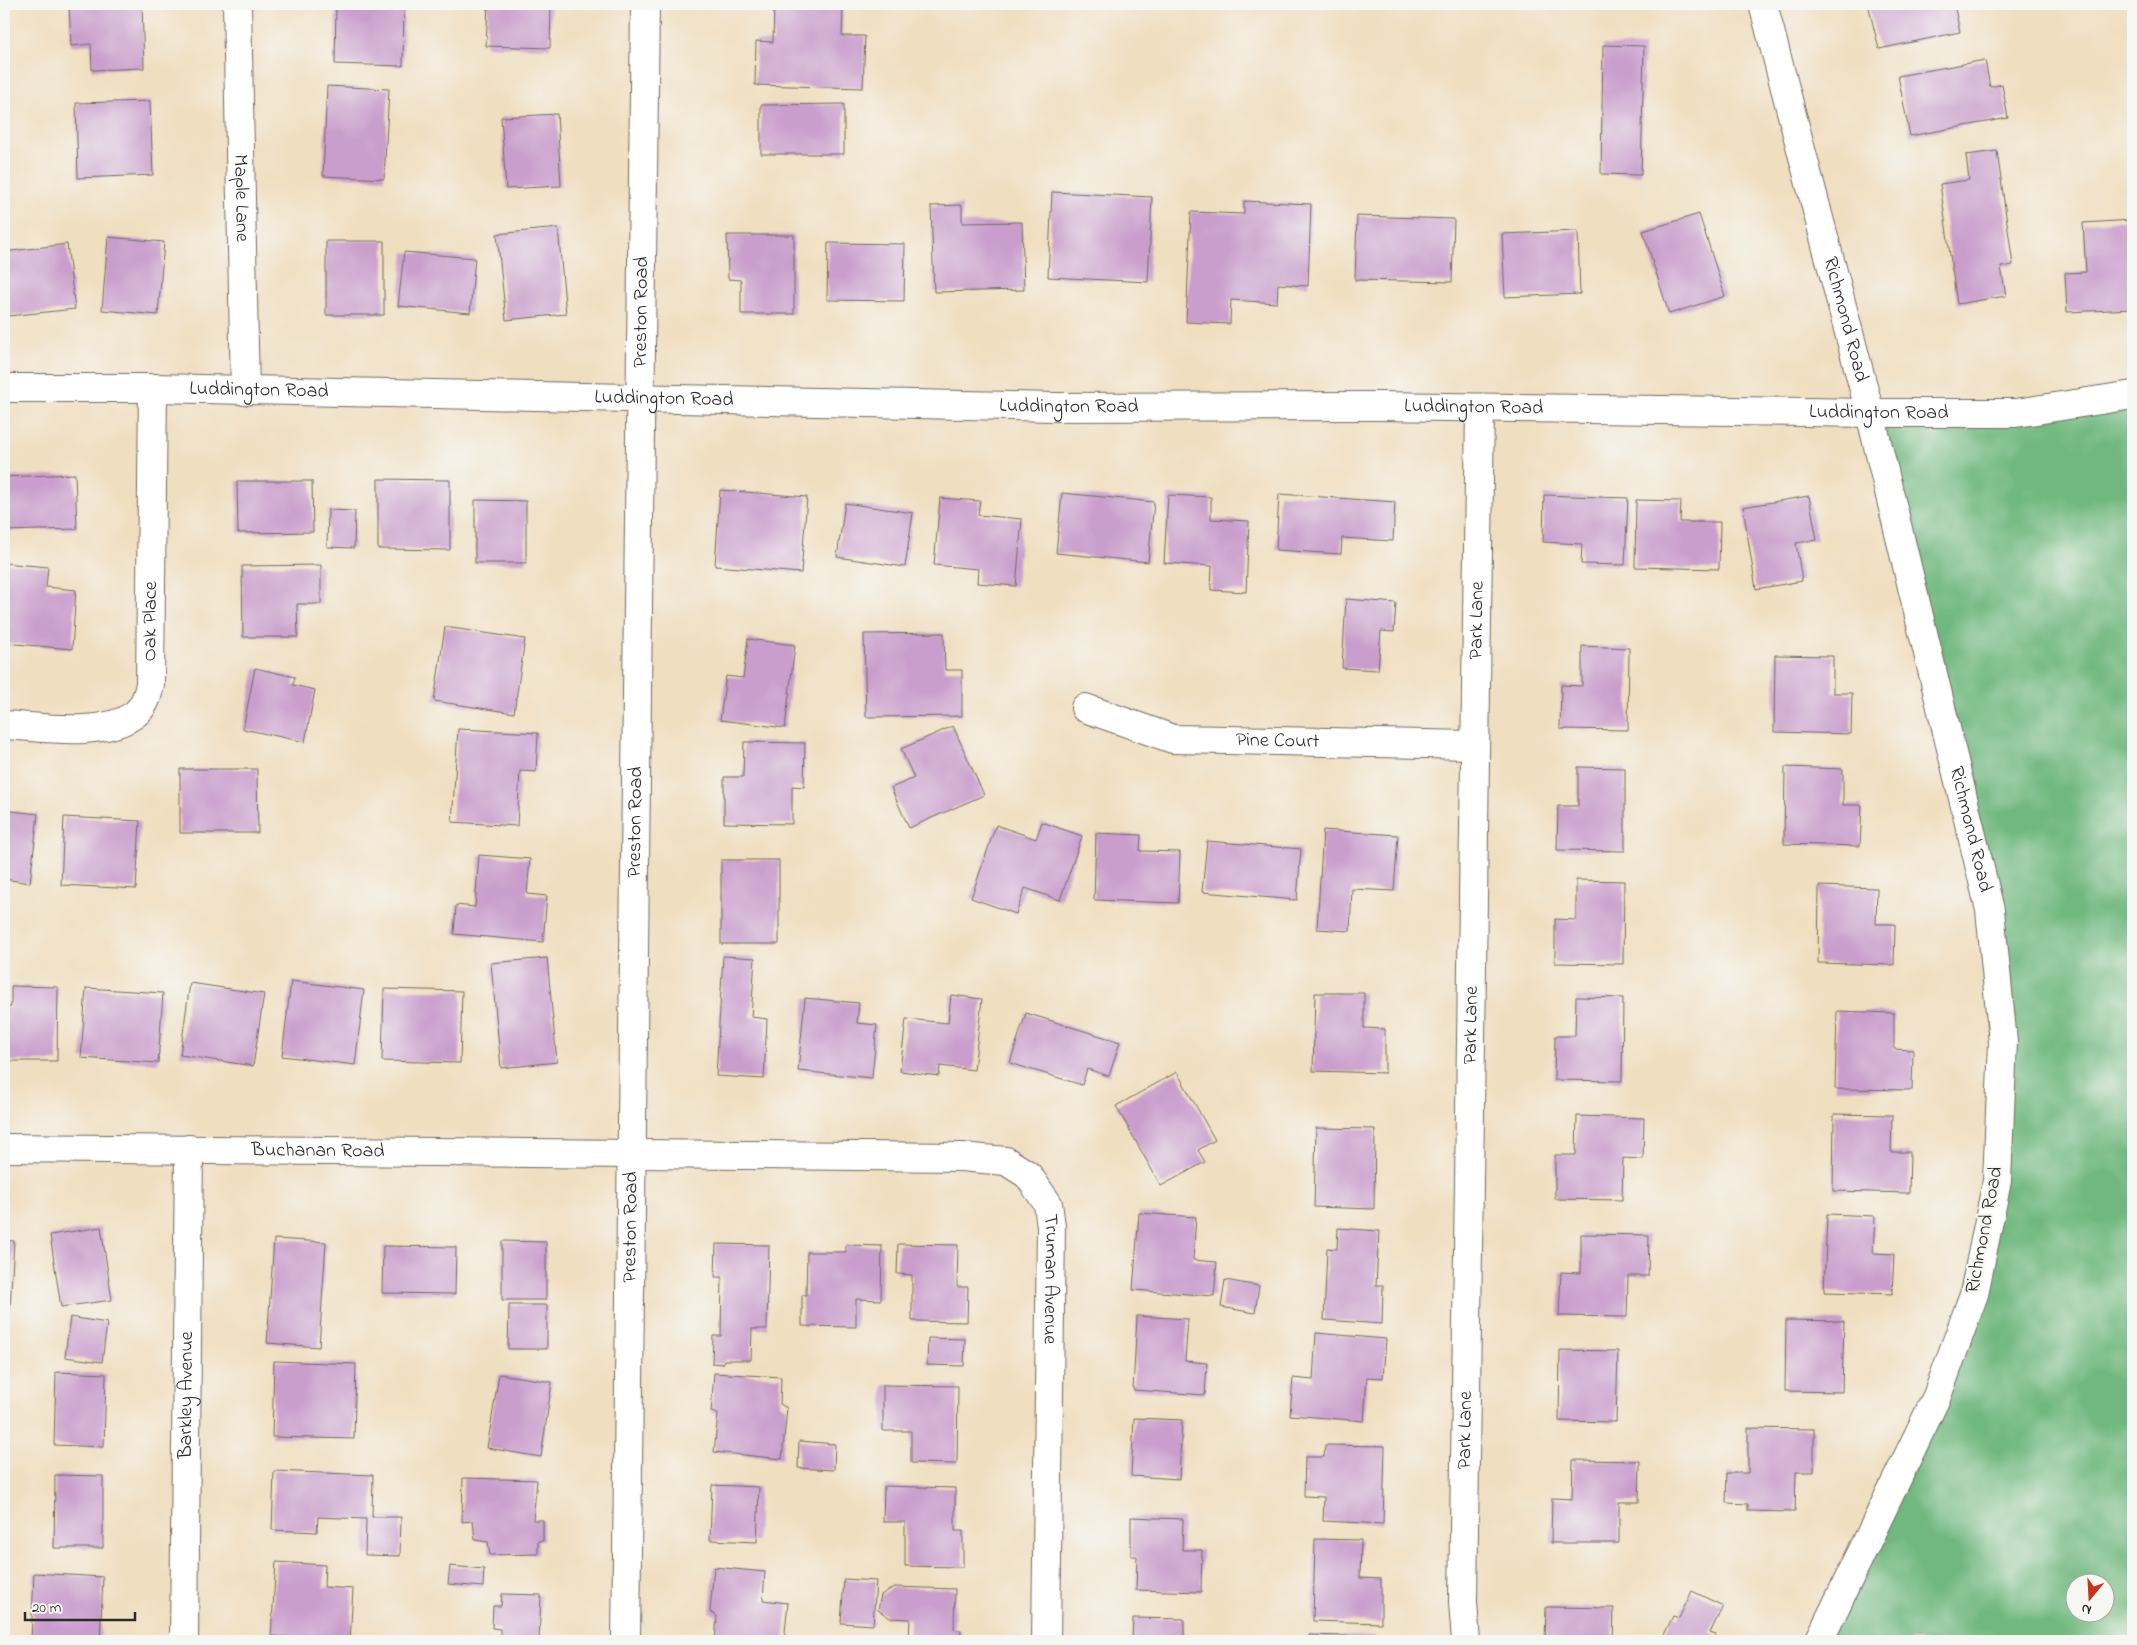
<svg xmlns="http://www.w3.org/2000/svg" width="2137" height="1645" font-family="'Indie Flower',sans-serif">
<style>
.forest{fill:#6fb87f;stroke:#4d7255;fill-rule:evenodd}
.building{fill:#c99ecc}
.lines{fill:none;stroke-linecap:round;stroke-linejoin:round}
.street-casing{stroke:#706a5f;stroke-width:30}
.street{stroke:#fff;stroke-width:28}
.labels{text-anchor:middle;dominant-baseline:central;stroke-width:4.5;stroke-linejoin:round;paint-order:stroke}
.street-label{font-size:20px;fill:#2b2b2b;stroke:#f6f6f2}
</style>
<rect width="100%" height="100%" fill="#f6f6f2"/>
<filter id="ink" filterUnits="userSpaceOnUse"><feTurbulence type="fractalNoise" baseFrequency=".02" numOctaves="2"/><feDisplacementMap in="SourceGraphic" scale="10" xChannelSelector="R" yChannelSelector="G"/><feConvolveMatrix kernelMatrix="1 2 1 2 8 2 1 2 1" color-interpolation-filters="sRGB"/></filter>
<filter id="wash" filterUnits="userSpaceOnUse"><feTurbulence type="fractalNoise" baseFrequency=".0096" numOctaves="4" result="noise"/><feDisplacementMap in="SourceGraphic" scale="20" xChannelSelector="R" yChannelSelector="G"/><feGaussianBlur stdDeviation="1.12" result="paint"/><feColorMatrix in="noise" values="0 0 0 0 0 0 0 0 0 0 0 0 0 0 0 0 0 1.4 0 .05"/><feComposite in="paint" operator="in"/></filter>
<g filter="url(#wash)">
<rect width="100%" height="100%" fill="#f0dec0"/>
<path class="forest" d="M2133,395V1641H1819L1937,1396L1997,1181L1990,910L1870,413ZM2074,1582H2104V1612H2074Z"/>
<g id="blocks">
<path class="building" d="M69,4H142L144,68L92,70L91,44L71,46Z
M336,4H404L403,66L335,64Z
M488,4H551L550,48L486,46Z
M1868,4H1954L1960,32L1879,49Z
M774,6L843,8L842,36H865L863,88L755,85L756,41L773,42Z
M1603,45L1644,46L1641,175L1601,174Z
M1985,60L1990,87L2002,84L2008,118L1910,136L1898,76Z
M327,86L389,89L384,179L323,176Z
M150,101L153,175L78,178L76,103Z
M844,104V154H761V105Z
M557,114L561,186L506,189L501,117Z
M1997,151L2013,265L2001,267L2006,296L1957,304L1940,184L1969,180L1966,155Z
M1052,192L1152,197L1148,282L1048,277Z
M1244,201L1311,204L1308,286L1278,284L1277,303L1231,300L1230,324L1186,322L1191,212L1244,214Z
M962,205V223L1022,222L1024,290L934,292L931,206Z
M1699,214L1725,296L1669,314L1643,231Z
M1357,216L1454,219L1452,282L1355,280Z
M2133,220V309L2067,312L2065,273L2086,272L2083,223Z
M558,228L566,314L506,320L497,234Z
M1578,231L1580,294L1505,297L1502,234Z
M727,235H794V314H741V280L728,279Z
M108,237L164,242L158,315L102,310Z
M326,241H384V315H326Z
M828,243L905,244L904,301L827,300Z
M67,244L75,309L8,316L4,280V252Z
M404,252L475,258L470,313L398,306Z
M75,474L77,529L4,531V477Z
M378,479L450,480V550L378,549Z
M237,481H312L313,532L238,533Z
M720,490L807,497L801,573L715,566Z
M1062,493L1154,502L1148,562L1056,553Z
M1279,494L1395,502L1393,541L1342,538L1341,554L1276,550Z
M1168,495L1211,497V519L1249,521L1246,592L1211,590L1212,566L1164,563Z
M1544,495L1628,498L1625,565L1581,564L1582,544L1543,542Z
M1809,496L1817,540L1796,543L1802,581L1756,589L1743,507Z
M940,498L980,501L978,515L1022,519L1016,586L977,583L978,569L934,565Z
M475,500L526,501V563H475Z
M1636,500L1681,501L1680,522H1720L1719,569L1635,567Z
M845,503L913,513L905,567L837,557Z
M328,510L355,511L354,548L327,547Z
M4,563L48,567L46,587L76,590L72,649L4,643Z
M321,565V604H297L298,637H243L242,566Z
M1346,599L1396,603L1394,632L1381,631L1378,670L1342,668Z
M445,627L525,639L514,713L434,701Z
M944,633L945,670H962V716L866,717L864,634Z
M748,639L795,645L785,728L720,720L726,676L743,678Z
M1582,646L1629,648L1628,730L1560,729L1561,685L1582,686Z
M1775,655L1833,656V693H1852L1851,734L1774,732Z
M255,668L295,677L293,685L315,690L305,742L243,729Z
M953,726L984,795L909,828L891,788L914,778L901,749Z
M458,729L538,733L536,772L520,771L517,826L452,822Z
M744,742L805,743L804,787L792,786V824L724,823V777H743Z
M1578,767L1625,768V851L1557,850L1558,806H1578Z
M1785,767L1843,769V805H1862L1860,846L1784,844Z
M180,769H257L258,833H180Z
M4,810L38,814L30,883L4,879Z
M64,817L140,821L136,889L61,885Z
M1042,822L1082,836L1060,900L1025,888L1016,914L971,898L996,825L1036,839Z
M1323,830L1398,835L1394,891L1352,889L1350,931L1317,929Z
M1096,833L1141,835L1140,851L1180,852L1178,903L1094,900Z
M1207,841L1301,849L1297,900L1202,892Z
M479,855L530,859L527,894L547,896L543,942L454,934L456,905L475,907Z
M721,860H779V944H721Z
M1576,880L1624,881L1623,964L1555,963V919L1576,920Z
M1819,886L1877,888L1876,924H1895L1894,965L1818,963Z
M723,956L755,958L751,1017L767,1019L764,1079L716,1076Z
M547,958L557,1062L501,1068L491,963Z
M291,981L364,990L355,1065L282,1056Z
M190,983L264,994L253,1066L180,1055Z
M11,986L58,987L57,1061H4V1007H11Z
M86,988L163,993L158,1063L81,1058Z
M384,989L462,991L460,1063L382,1061Z
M1315,993H1364V1028L1385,1029V1073L1313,1071Z
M951,995L982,999L974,1070L940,1066L939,1076L900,1071L906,1019L948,1023Z
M1576,997L1623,998L1622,1081L1554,1080L1555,1036H1575Z
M805,998L859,1003L857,1023L877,1025L872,1078L798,1071Z
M1837,1011L1894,1013V1049L1913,1050L1912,1090L1835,1089Z
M1026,1013L1120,1042L1109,1076L1087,1069L1082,1085L1010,1063Z
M1177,1072L1215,1140L1198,1150L1205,1162L1161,1186L1116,1106Z
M1834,1114L1892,1115L1891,1152H1910L1909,1193L1833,1191Z
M1577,1116L1644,1118L1643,1159L1623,1158L1622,1200L1555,1199V1155H1576Z
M1316,1128L1375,1129L1374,1209L1314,1207Z
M1139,1213L1196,1217L1193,1260L1217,1262L1214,1296L1133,1290Z
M1827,1214L1875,1216L1873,1253L1894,1254L1892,1294L1824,1292Z
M101,1227L112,1300L61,1307L50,1235Z
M1338,1228L1379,1231L1376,1285H1383L1382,1324L1324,1320L1327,1248L1337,1249Z
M1581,1234L1649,1235L1648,1276H1628L1627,1317L1559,1316L1561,1272L1581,1273Z
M274,1239L326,1242L319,1347L267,1343Z
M4,1240L14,1241L10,1308H4Z
M502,1241L546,1242V1300H502Z
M716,1244L769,1245L767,1329H752L751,1360H724L723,1364L712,1363L713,1336H721L722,1277H715Z
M898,1244L958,1245L957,1287H968L967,1322L912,1321V1275L897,1274Z
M846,1245L882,1246L881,1300L856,1299V1327L802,1326V1295H806L807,1252H846Z
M383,1246L456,1247L455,1294L382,1293Z
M1225,1280L1259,1286L1255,1313L1221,1307Z
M509,1305H547V1349H508Z
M1137,1316L1188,1319L1185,1361L1207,1363L1205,1395L1133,1390Z
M70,1317L107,1323L102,1362L65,1357Z
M1786,1320L1844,1321L1842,1392L1785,1391Z
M1316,1333L1386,1339L1383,1378L1367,1377L1364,1421L1290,1415L1293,1378L1313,1380Z
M928,1338L965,1339L964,1366L927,1365Z
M1560,1350L1618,1351L1616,1422L1559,1421Z
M274,1361L356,1364L354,1439L272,1437Z
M56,1372L106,1374L104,1447L54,1445Z
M714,1373L781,1377L780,1404L787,1408L782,1459L714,1452L718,1414L711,1412Z
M499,1374L552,1382L541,1457L487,1448Z
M883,1385L958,1386L957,1464L911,1463V1431H883Z
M1134,1418L1182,1420L1179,1479L1131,1476Z
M1748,1428L1814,1429V1472H1796L1795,1512L1748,1511V1504L1726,1503L1727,1473H1748Z
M799,1441L835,1444L834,1470L798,1468Z
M1325,1445L1385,1446L1383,1524L1323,1521L1324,1497L1304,1496L1305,1457H1324Z
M1573,1460L1640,1461L1639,1502H1619V1543H1551L1552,1498L1572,1499Z
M274,1471L373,1475L372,1517H401L400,1556L365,1555L366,1519L318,1517L317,1532L272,1530Z
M55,1475L103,1476V1548H54Z
M463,1478L537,1480L533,1520H543V1541H538V1554L490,1555L488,1542L475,1540L473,1521L462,1522Z
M712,1485L759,1487L757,1542L710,1540Z
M884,1486L955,1488V1531H963V1567L905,1566V1522H883Z
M1131,1517L1183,1519L1182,1550H1202L1201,1592L1136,1590L1137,1556H1131Z
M1315,1539L1361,1540L1360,1578L1381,1579V1623L1313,1621Z
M276,1562L325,1565L324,1587L353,1589L350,1641L271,1636Z
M450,1566L484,1569L483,1587L448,1584Z
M714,1567L765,1572L763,1600L788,1603L784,1641H715L717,1616L710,1612Z
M34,1573L103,1577L100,1641H31Z
M844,1579L876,1581L873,1625L841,1623Z
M894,1587L955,1589L954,1629L961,1630L960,1641H909L910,1619L890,1618L878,1610L881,1595Z
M1692,1591L1723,1606L1710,1633L1716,1635L1713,1641H1661L1673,1616L1679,1618Z
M502,1594L541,1595L539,1641H500V1629L492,1628L493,1606H501Z
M1546,1607L1614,1608L1613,1641H1545Z
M1133,1618L1184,1619V1641H1132Z
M1309,1635L1376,1637V1641H1309Z"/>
</g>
</g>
<g filter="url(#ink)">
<use href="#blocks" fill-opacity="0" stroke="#706a5f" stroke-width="1"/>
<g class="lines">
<g class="street-casing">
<g id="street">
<path id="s1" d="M237,4L245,391"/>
<path id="s2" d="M1763,4L1870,413L1990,910L2003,1042L1997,1181L1974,1294L1937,1396L1819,1641"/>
<path id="s3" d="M4,388H153L1054,407L1379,406L1870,413H2016L2133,395"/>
<path id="s4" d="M1085,708L1173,739L1474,745"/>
<path id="s5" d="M4,725C41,727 104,738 135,714C145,706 148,695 150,684L153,388"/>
<path id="s6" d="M4,1148L961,1157L1006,1161L1028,1175L1048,1204L1051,1226L1046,1641"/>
<path id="s7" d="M184,1641L189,1149"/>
<path id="s8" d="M626,1641L645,4"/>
<path id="s9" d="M1466,1641L1463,1602L1480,408"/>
</g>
</g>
<use href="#street" class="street"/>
</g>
</g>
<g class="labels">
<g class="street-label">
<text stroke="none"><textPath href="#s1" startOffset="194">Maple Lane</textPath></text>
<text stroke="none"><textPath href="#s8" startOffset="1329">Preston Road</textPath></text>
<text stroke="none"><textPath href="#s2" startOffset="326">Richmond Road</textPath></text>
<text stroke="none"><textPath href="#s3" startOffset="255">Luddington Road</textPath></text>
<text stroke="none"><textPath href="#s3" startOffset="660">Luddington Road</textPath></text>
<text stroke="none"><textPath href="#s3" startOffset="1065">Luddington Road</textPath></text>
<text stroke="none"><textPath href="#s3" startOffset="1470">Luddington Road</textPath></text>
<text stroke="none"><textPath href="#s3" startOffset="1875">Luddington Road</textPath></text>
<text stroke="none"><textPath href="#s5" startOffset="231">Oak Place</textPath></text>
<text stroke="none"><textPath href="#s9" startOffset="1021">Park Lane</textPath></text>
<text stroke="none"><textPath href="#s4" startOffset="198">Pine Court</textPath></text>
<text stroke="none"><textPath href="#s8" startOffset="819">Preston Road</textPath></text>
<text stroke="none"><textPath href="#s2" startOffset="851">Richmond Road</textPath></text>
<text stroke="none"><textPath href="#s9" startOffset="616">Park Lane</textPath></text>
<text stroke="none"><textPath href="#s6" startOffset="314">Buchanan Road</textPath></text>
<text stroke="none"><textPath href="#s8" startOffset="414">Preston Road</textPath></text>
<text transform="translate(1985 1230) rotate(-79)">Richmond Road</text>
<text stroke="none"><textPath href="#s6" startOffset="1139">Truman Avenue</textPath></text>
<text stroke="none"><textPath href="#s7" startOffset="246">Barkley Avenue</textPath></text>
<text stroke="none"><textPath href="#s9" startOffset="211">Park Lane</textPath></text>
</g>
</g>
<rect width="2137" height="1645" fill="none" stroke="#f6f6f2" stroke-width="20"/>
<g transform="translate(2090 1598) rotate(198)"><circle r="24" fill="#f6f6f2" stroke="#a5a5a2"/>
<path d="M0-4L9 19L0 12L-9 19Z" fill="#c8321e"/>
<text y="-8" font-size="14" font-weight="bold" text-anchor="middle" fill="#2b2b2b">N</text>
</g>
<path d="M25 1612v8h110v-8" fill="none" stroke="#2b2b2b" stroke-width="2.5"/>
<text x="32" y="1612" font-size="15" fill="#2b2b2b" stroke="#f6f6f2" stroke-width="4" paint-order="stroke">20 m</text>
</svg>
